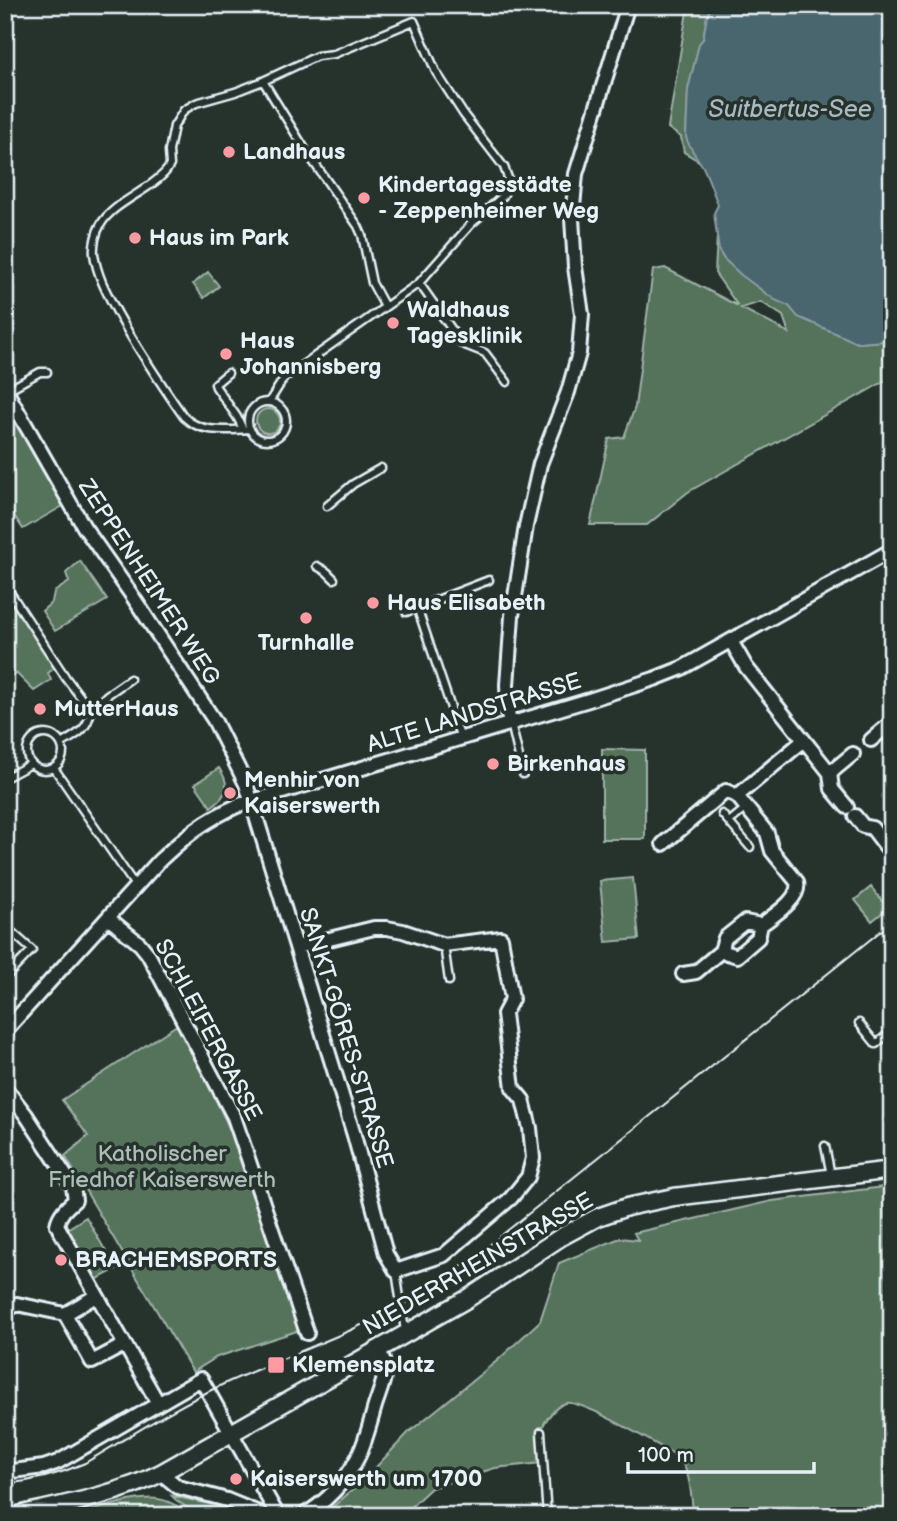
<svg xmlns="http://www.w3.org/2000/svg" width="897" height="1521" font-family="'Balsamiq Sans',sans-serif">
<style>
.green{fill:#55725a;stroke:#9eb2a9;stroke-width:2;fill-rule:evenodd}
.water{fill:#49656e;stroke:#899da5;stroke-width:2}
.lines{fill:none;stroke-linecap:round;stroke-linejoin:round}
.lane-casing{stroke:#e8f1f8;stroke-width:11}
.street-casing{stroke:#e8f1f8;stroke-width:18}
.secondary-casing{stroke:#e8f1f8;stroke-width:21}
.lane{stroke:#26332d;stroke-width:6}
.street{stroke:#26332d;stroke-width:12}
.secondary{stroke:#26332d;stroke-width:16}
.tram{stroke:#e8f1f8;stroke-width:2}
.poi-dot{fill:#ff9aa2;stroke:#26332d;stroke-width:2.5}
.labels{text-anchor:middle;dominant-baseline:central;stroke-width:7;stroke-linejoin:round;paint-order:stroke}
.poi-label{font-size:23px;font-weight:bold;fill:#e8f1f8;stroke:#26332d;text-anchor:start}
.street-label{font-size:23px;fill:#e8f1f8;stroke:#26332d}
.park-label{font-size:23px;fill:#adbeb9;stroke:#26332d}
.water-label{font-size:24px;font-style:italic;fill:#a8b9c1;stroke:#26332d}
</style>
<rect width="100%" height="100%" fill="#26332d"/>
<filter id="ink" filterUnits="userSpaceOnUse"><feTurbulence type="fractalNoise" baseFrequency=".0143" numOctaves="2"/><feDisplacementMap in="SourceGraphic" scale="14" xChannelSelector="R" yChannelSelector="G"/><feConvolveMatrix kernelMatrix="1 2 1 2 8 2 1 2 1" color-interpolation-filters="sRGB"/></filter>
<g filter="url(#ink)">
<path class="green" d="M688,5H712L707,16L703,39L699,44L688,90L686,137L699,161L684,152L681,137L668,128Z
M717,236L719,251L724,259L764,292L789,306L799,317L858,343L884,341L892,337V377L688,492L647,525H590L609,439L624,437L635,407L653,270L665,268L738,306L715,273ZM761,302L783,316L789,333L741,308Z
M208,272L219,286L204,298L193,284Z
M5,403L63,506L23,529L5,502Z
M256 421a12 12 0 1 1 24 0a12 12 0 1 1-24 0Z
M80,561L107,600L55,631L42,611L52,602L54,592L69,582L66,573Z
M5,594L56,667L48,673L51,680L34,691L16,673L5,680Z
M602,749L645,750V839H602Z
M219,768C231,786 228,795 211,807L195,784Z
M633,878L639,939L606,942L600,881Z
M871,887L888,908L872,921L855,900Z
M180,1023L240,1151L300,1330L217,1357L193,1372L65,1156L88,1136L62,1100Z
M892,1186V1516H694C690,1494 692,1468 674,1454C655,1444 583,1400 566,1403C556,1405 544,1421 541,1431C538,1440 541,1453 541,1463L495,1468L431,1488L401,1516H322L362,1482L409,1432L498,1360L540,1321L559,1263L620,1238L638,1240L634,1233L772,1201Z
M86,1217L116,1269L96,1280L67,1229Z
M172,1496L219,1506L243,1516H73C96,1510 135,1496 158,1499C167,1500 176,1505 184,1510L189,1509L176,1500Z"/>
<path class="water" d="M712,5H892V336L884,341L858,343L798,317L789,306L775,300L741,275L724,259L719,251L714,213L718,205C713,192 709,179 703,167C697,157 689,148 686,137L688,90L699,44L703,39L707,16Z"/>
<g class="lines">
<g class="lane-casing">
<path id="lane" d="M263,81L308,154L358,226L362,235L372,283L385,307
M419,283L462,344L485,353L507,382
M228,373L215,384L216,387L237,417L243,429
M6,391L40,372H47
M248 421a19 19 0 1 1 38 0a19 19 0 1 1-38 0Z
M250,429C228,430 201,434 184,417C161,384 138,350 118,314C108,295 97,276 94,254C93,245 96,232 101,224C114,202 150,191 167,170L170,165L169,151L174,126L184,110L196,103L235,92L263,81L317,56L334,54L414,21L436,72L464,115L504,167L508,178L507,187L503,196L471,224L419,283L284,378L269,402
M327,506L353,484L381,468
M317,566L327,572L334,579
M5,589L9,591L66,678L91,711C87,731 77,734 61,744
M417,607L451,708
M406,612L489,580
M91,711L107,695L130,679
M453,717L461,738
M511,723L523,774
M27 752a18 18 0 1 1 36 0a18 18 0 1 1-36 0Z
M54,768L136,887
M5,778L31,764
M722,814L750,847
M729,822L746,808
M5,926L32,950L5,978
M444,945L449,981
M859,1023L876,1044L892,1031
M825,1146L831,1175
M396,1271L405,1331
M541,1432L547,1516"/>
</g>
<g class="street-casing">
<path id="street" d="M5,389L84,527L131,594L214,720L246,784L354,1135L386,1254L396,1271L444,1255L511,1198L528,1177L533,1158L530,1128L523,1100L513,1088L504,1014L512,999L501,938L444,945L403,931L387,928H374L297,947
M731,641L746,667L830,773L832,789L847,807
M509,724L507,685L512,616L526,526L540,464L568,392L579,353L582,314L575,267L572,218L576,174L628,5
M871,740L892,722
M830,773L853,754
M737,796L767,833L772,851L797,882C801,899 774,915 761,925L745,922L725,938L721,951L737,956L758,938L761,925
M855,816L863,826L872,828L892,854
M663,844L726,791L737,796L803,741
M108,918L140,944L148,954L234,1117L307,1333
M683,974L696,972L721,951
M5,1031L159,861C187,835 203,821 239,805L589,700L654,679L682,668L892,550
M5,1088L26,1115L73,1187L75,1200C66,1208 59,1214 57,1225L158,1403
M96,1296L65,1314L92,1362L124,1345
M5,1311L17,1304L65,1314
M5,1472L44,1467L58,1462L201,1379L278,1516
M161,1473L178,1487L227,1500L266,1516
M302,1516C325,1504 346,1481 358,1457C366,1441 370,1423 375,1406C382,1384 391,1370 378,1349"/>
</g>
<g class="secondary-casing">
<path id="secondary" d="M14,1516C62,1505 117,1495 161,1473L467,1299L561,1237L598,1217L627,1207L674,1197L892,1170"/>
</g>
<use href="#lane" class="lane"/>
<use href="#street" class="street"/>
<use href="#secondary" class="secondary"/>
<path class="tram" d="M5,1484C34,1481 58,1475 85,1463C132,1435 178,1405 228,1382C269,1364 310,1348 351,1330C399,1308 445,1279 487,1247L892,922"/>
</g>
</g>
<g class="poi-dot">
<circle cx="229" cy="152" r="7"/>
<circle cx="364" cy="198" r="7"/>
<circle cx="135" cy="238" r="7"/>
<circle cx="393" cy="323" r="7"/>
<circle cx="226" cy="354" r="7"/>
<circle cx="373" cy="603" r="7"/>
<circle cx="306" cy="618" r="7"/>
<circle cx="40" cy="709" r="7"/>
<circle cx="493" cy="764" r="7"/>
<circle cx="230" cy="793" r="7"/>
<circle cx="61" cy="1260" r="7"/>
<rect x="267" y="1356" width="18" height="18" rx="3.5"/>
<circle cx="236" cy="1479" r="7"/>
</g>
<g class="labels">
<g class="poi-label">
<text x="243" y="152">Landhaus</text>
<text x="378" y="185">Kindertagesstädte<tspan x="378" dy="26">- Zeppenheimer Weg</tspan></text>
<text x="149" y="238">Haus im Park</text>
<text x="407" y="310">Waldhaus<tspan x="407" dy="26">Tagesklinik</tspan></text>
<text x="240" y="341">Haus<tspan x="240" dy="26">Johannisberg</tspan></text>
<text x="387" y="603">Haus Elisabeth</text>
<text x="306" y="643" text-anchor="middle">Turnhalle</text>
<text x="54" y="709">MutterHaus</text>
<text x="507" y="764">Birkenhaus</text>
<text x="244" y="780">Menhir von<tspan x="244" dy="26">Kaiserswerth</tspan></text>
<text x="75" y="1260">BRACHEMSPORTS</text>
<text x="292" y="1365">Klemensplatz</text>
<text x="250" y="1479">Kaiserswerth um 1700</text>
</g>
<g class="street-label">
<text transform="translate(149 582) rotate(57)">ZEPPENHEIMER WEG</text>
<text transform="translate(474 713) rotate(-17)">ALTE LANDSTRASSE</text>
<text transform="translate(208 1030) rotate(62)">SCHLEIFERGASSE</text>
<text transform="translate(346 1038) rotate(73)">SANKT-GÖRES-STRASSE</text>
<text transform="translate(478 1264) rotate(-30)">NIEDERRHEINSTRASSE</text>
</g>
<g class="park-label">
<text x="162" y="1154">Katholischer<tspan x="162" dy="26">Friedhof Kaiserswerth</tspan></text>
</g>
<g class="water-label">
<text x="790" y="109">Suitbertus-See</text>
</g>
</g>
<rect width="897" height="1521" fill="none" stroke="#26332d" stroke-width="28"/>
<rect x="14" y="14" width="869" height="1493" fill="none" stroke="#e8f1f8" stroke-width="2.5" filter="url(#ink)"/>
<path d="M628 1462v10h186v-10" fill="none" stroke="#e8f1f8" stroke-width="3.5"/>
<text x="638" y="1462" font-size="21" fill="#e8f1f8" stroke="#26332d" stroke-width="5" paint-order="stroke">100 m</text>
</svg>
